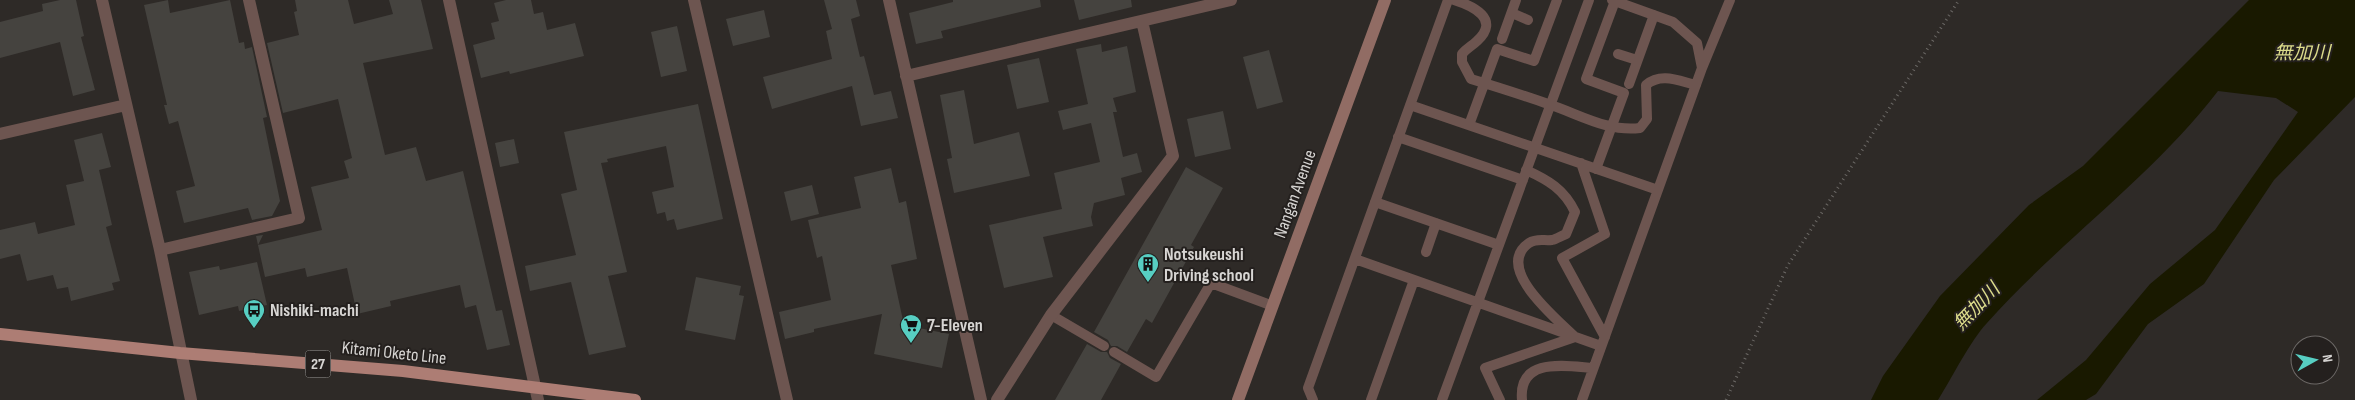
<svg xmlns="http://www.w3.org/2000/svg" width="2355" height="400" font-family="'Sofia Sans Condensed','Noto Sans JP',sans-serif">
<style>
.water{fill:#191900}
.building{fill:#45433f}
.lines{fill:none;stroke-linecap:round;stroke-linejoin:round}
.path{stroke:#6c6966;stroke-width:3;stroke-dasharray:1 4;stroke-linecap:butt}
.service{stroke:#6d5550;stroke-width:10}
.minor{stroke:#6d5550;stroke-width:12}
.secondary{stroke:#916c64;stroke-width:12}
.primary{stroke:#ad7d74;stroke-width:12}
.labels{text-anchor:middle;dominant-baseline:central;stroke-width:4;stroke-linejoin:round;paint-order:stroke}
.shield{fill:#24201e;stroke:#a19f9d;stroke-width:1}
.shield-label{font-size:16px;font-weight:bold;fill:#d7d5d3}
.street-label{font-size:18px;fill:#d7d5d3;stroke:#24201e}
.poi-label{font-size:18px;font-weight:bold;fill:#d7d5d3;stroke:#24201e;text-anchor:start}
.water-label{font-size:19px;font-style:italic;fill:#dcdc8b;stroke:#24201e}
</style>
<rect width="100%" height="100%" fill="#2e2a27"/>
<path class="water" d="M2249,0H2355V97L2274,180L2204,284L2148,324L2096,394L2086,400H2037L2086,360L2150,284L2215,230L2298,112L2276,98L2218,91C2151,178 2060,241 1987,323C1970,341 1952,378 1938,400H1871L1883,376L1940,296L2029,205L2083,166Z"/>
<path class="building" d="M60,0H76L84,36L81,37L95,90L73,96L60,42L0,58V22L43,11L42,4Z
M168,0L170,13L230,0L239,43L244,42L245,49L252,47L267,117L263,118L280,201L272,216L252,220L248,208L184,223L176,191L195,186L178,121L169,124L164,105H167L144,5Z
M295,0H348L354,24L393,14L389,0H421L433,49L363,63L385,155L416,147L426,181L463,171L496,311L502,310L510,345L487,350L476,305L465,308L460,285L390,301L391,306L357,314L347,268L307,277L305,268L265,277L256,236L263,235L258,245L322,230L311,187L349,178L344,161L352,158L338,99L283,113L267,43L299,35L294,12L297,11Z
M506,0H531L534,14L543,12L547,30L575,23L584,56L510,74L509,71L481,78L473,45L495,39L491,23L499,21L494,3Z
M824,0H856L860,16L851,19L860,57L864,56L874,95L891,91L898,118L861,126L852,86L772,109L763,77L832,59L826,31L832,29Z
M953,0H1040L1041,7L941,31L943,38L916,44L909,13L953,2Z
M1074,0H1131L1132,7L1079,20Z
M764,10L770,37L733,46L726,19Z
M677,26L687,71L661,77L651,32Z
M1101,44L1102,52L1127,46L1136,92L1113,98L1117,112H1113L1123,157L1137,153L1142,172L1121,178L1125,195L1094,203L1091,217L1093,226L1043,237L1053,277L1004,288L989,225L1062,209L1054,173L1100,162L1091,123L1063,130L1058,111L1088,104L1076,49Z
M1269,50L1283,102L1257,109L1243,57Z
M1039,58L1049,102L1017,109L1007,65Z
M964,90L974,144L1019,132L1030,176L954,193L947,159L952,158L940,95Z
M698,104L723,219L677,230L674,219L667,221L665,212L657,214L652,192L674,187L666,146L607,159L608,162L601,163L627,272L608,276L626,347L589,355L571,282L530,291L525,266L576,255L561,194L577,190L564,132Z
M1223,111L1231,149L1195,157L1187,119Z
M102,133L111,167L99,170L112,225L106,227L120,281L112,283L114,290L71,301L68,287L57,289L53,275L27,281L20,254L0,259V230L35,222L38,234L75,225L66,185L84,181L74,140Z
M514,139L519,163L500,167L495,143Z
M1186,167L1223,188L1191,245L1194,247L1152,323L1146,319L1127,352L1117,346H1111L1108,340L1094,332Z
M891,168L899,203L906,201L917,259L891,265L904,325L949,334L942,368L874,354L882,314L814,329V332L785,339L779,312L831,300L822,256L817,258L808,220L861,208L854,177Z
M812,185L819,214L791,221L784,192Z
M257,262L267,305L239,311L238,306L199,315L189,272L219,266L220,270Z
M696,277L741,286L739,295L744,296L735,340L685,330Z
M1087,344L1101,352H1107L1110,358L1121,364L1101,400H1055Z"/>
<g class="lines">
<path class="path" d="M1726,400L1788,265L1959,0"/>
<path class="service" d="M1454,0C1473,6 1501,19 1477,41C1472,46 1467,48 1462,54V62L1471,79C1497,87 1523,95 1548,104C1579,114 1607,132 1640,128L1647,119L1646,85C1661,72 1679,81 1696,85
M1512,13L1528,20
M1502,39L1516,0
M1618,54L1637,60
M1702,68L1730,0
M1629,84L1654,15
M1410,105L1658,190
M1469,125L1497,49L1534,61L1557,0
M1398,137L1523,180
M1581,163L1605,234L1562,258L1605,337
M1596,169L1624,93L1586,79L1615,1
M1375,202L1499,245
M1426,252L1436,223
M1355,259L1601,346
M1051,315L1104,346
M1114,352L1156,377L1211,283L1273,306
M1313,400L1308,388L1448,0
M1371,400L1414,280
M1442,400L1589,0
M1500,400L1485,368L1575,337C1557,319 1493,268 1529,243C1537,238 1544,241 1552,240C1556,239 1561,236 1566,234L1575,212C1564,189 1548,180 1526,170
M1522,400C1518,357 1565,366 1593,368
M1582,400L1702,68L1697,43L1673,22L1612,0"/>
<path class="minor" d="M102,0L160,250L191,400
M449,0L538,400
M694,0L787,400
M889,0L981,400
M906,76L1231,0
M0,134L126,105
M160,250L299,218L249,0
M997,400L1051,315L1173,156L1142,21"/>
<path class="secondary" d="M1238,400L1385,0"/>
<path class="primary" d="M0,334L180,353L403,371L635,400"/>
</g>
<defs>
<g id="building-pin" transform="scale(1.125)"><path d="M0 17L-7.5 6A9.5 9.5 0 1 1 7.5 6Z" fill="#57cec2" stroke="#24201e"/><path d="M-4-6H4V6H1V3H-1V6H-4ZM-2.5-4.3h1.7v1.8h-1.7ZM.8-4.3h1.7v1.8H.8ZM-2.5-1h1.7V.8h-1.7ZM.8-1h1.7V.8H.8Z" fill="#111"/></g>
<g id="bus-pin" transform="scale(1.125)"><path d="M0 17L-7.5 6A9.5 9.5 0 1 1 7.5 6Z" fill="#57cec2" stroke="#24201e"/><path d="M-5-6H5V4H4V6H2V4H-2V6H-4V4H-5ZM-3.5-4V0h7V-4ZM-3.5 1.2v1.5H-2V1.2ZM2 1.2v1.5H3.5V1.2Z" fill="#111"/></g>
<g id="supermarket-pin" transform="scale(1.125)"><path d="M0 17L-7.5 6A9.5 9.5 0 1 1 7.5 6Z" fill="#57cec2" stroke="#24201e"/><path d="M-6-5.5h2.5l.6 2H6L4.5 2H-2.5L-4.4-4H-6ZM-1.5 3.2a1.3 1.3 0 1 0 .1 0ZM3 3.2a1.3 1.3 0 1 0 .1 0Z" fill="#111"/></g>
</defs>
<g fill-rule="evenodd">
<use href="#building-pin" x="1148" y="264"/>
<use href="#bus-pin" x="254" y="310"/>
<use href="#supermarket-pin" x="911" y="325"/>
</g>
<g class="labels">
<rect class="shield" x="305.5" y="350.5" width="25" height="27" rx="4"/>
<g class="shield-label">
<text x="318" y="364">27</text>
</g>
<g class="street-label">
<text transform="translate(1295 194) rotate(-70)">Nangan Avenue</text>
<text transform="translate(394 353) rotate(6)">Kitami Oketo Line</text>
</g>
<g class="poi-label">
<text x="1164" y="254">Notsukeushi<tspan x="1164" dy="21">Driving school</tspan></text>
<text x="270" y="310">Nishiki-machi</text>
<text x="927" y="325">7-Eleven</text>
</g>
<g class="water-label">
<text x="2302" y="53">無加川</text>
<text transform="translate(1977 307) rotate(-46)">無加川</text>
</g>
</g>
<g transform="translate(2315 360) rotate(82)"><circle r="24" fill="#24201e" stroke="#6c6866"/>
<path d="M0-4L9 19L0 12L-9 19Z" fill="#57cec2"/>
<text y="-8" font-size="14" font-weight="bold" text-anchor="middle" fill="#d7d5d3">N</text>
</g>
</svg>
